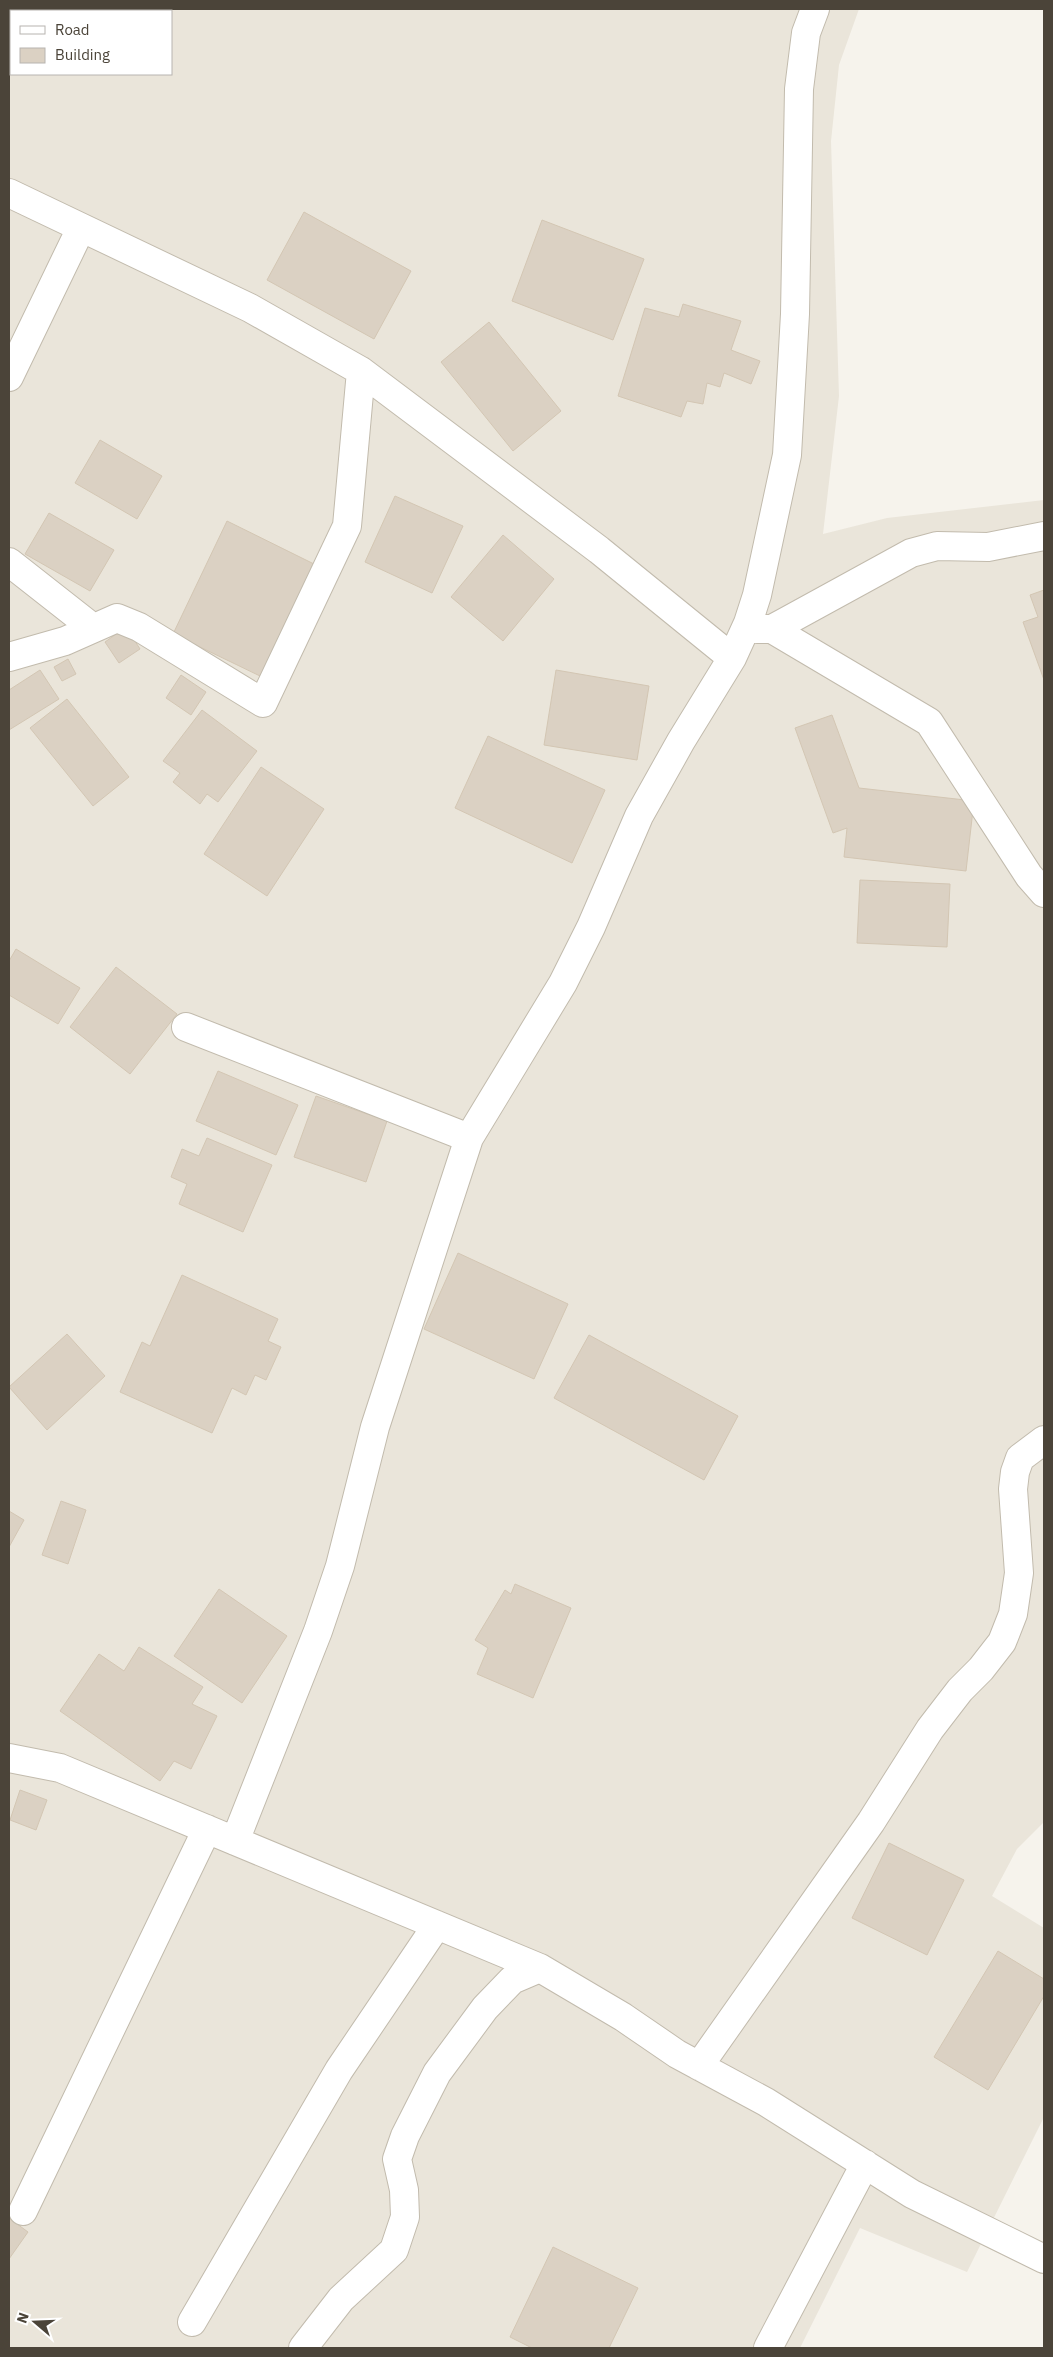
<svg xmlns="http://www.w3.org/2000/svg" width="1053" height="2357" font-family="'IBM Plex Sans',sans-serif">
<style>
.residential{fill:#eae5da;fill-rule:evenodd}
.building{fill:#dbd1c3;stroke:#d3c6b3}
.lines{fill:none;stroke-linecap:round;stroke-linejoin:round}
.minor-casing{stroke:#c2bbad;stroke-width:30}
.minor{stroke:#fff;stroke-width:28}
</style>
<rect width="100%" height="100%" fill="#f6f3ec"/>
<path class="residential" d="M9,9H859L839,65L831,141L839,396L823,534L887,518L1044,500V1822L1017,1849L992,1896L1044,1928V2117L967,2272L860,2228L800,2348H9ZM11,11H171V74H11Z"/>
<path class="building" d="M304,212L411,271L374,339L267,280Z
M542,220L644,259L613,340L512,301Z
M683,304L741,321L731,350L760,361L751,384L724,373L720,387L707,383L703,404L687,401L681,417L618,396L645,308L679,317Z
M489,322L561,411L513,451L441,362Z
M100,440L162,476L137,519L75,483Z
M395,496L463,526L432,593L365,562Z
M49,513L114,550L90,591L25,554Z
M227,521L314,564L260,676L173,634Z
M503,535L554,579L503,641L451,597Z
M1044,590V680L1023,622L1038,617L1030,595Z
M126,627L140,649L119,663L105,642Z
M68,659L76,674L62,681L54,667Z
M40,670L59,699L9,730V690Z
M556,670L649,686L637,760L544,745Z
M181,675L206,692L191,715L166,698Z
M67,699L129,777L93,806L30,728Z
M202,710L257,751L218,802L207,794L200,804L173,782L180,773L163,761Z
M832,715L859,788L974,801L966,871L844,857L847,828L833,833L795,728Z
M488,736L605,790L572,863L455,808Z
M261,767L324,809L267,896L204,854Z
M860,880L950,884L947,947L857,943Z
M16,949L80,988L58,1024L9,995V961Z
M116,967L177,1014L130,1074L70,1027Z
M218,1071L298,1105L276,1155L196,1121Z
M316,1096L387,1121L366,1182L294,1157Z
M207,1138L272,1165L243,1232L179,1204L187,1184L171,1177L182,1149L199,1156Z
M458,1253L568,1304L534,1379L424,1329Z
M182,1275L278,1319L268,1341L281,1347L266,1380L255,1375L246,1395L232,1388L212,1433L120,1392L142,1342L150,1346Z
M67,1334L105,1376L47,1430L9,1387Z
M589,1335L738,1416L704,1480L554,1398Z
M61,1501L86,1510L68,1564L42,1555Z
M9,1511L24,1520L9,1547Z
M515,1584L571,1608L533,1698L477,1674L488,1648L475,1640L505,1590L511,1594Z
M219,1589L287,1636L242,1703L174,1656Z
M139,1647L203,1687L192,1704L217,1716L191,1769L174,1761L160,1781L60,1711L99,1654L124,1671Z
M20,1790L47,1800L36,1830L10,1820Z
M889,1843L964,1880L927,1955L852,1918Z
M998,1951L1044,1979V1996L988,2090L934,2057Z
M9,2218L28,2232L9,2259Z
M553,2247L638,2288L609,2348H532L510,2337Z"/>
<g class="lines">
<g class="minor-casing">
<path id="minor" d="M9,193L250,308L361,371L599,550L732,658
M9,377L81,228
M9,562L93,628
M757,629H772L785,622L911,553L937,546L988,547L1044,536
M772,629L929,722L1029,876L1044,893
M9,657L65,641L117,618L139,627L263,703L347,526L361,371
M186,1027L469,1138
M9,1758L60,1768L540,1968L623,2017L677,2054L766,2102L912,2194L1044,2259
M235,1841L318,1631L340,1566L375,1427L469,1138L563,983L591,927L639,816L681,741L732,658L748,623L757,595L787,455L795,314L799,89L806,33L815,9
M699,2066L871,1822L930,1729L960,1690L981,1669L1002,1642L1013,1614L1019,1573L1013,1489L1015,1472L1020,1458L1044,1440
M23,2211L207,1829
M192,2322L339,2070L437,1925
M303,2348L341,2299L394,2250L405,2217L404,2190L397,2159L405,2136L437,2073L485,2008L512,1980L540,1968
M768,2348L865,2164"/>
</g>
<use href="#minor" class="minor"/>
</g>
<rect width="1053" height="2357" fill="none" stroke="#4b4439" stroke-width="20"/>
<rect x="10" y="10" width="162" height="65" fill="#ffffff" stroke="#b7b4b0"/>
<rect x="20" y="26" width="25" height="8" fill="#ffffff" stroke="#b7b4b0"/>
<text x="55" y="35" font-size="15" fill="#4b4439">Road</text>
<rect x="20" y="48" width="25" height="15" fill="#dbd1c3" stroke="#b7b4b0"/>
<text x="55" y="60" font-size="15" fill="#4b4439">Building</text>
<g transform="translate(35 2322) rotate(289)" stroke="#ffffff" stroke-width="4" paint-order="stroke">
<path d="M0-4L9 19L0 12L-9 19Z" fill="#4b4439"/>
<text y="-8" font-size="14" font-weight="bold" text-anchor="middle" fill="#4b4439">N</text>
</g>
</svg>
